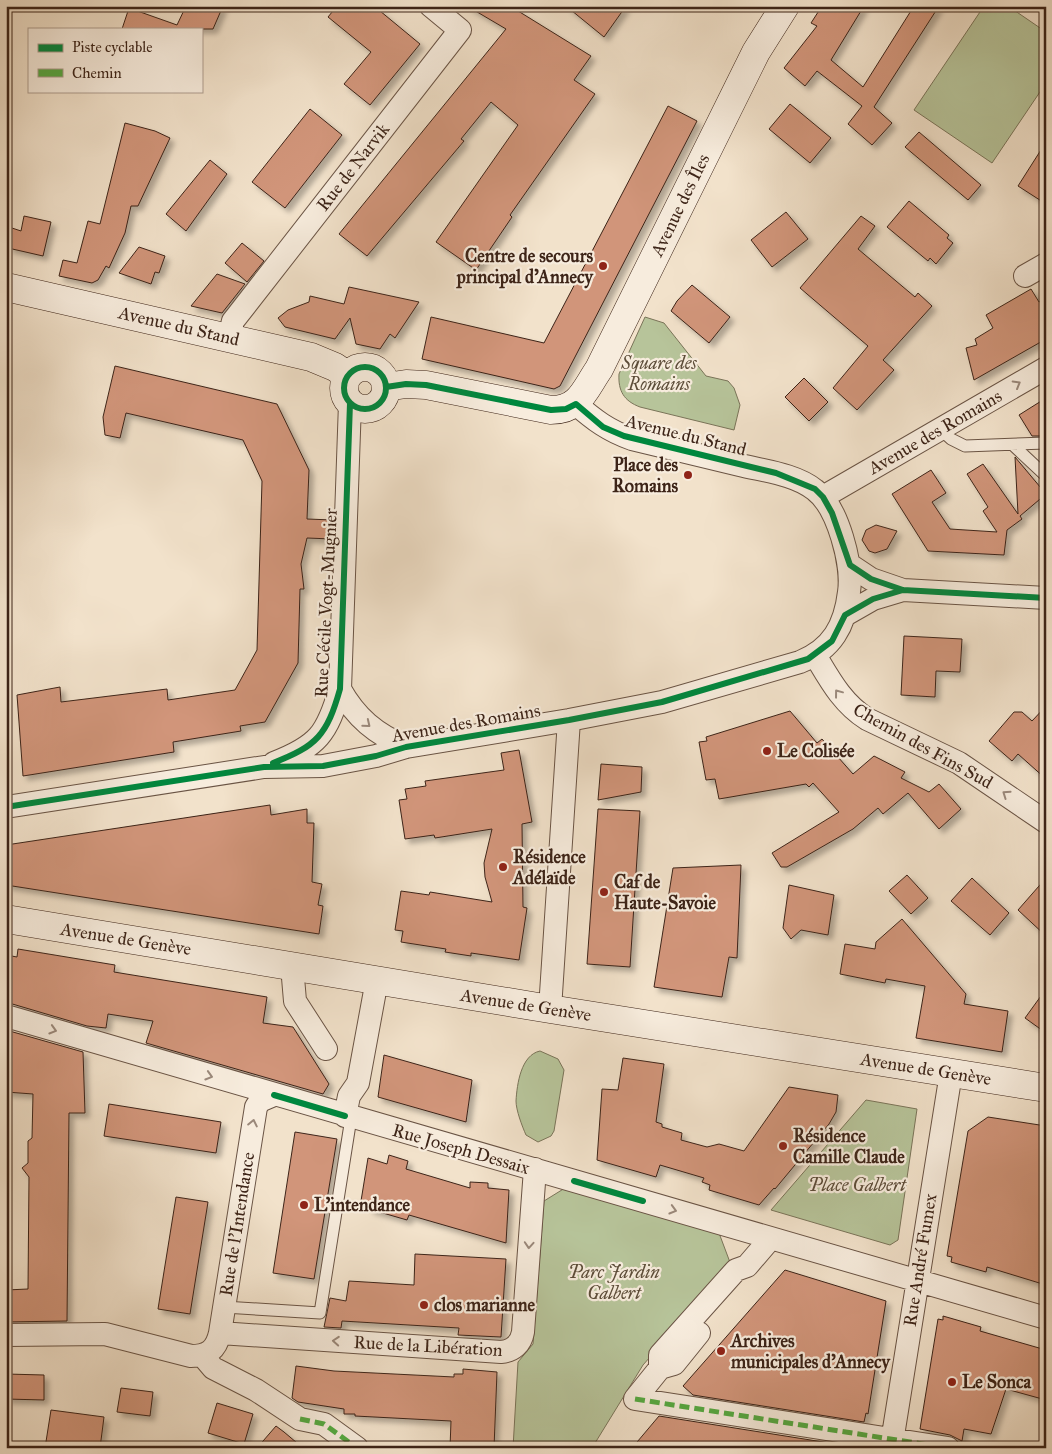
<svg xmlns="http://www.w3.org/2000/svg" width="1052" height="1454" font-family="'IM FELL Great Primer',serif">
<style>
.green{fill:#b7c49a;stroke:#7a7459}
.building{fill:#d1957a;stroke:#3d2418;filter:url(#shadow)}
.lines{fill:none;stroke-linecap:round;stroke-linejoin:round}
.lane-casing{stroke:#6a5445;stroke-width:13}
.street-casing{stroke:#6a5445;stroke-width:24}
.secondary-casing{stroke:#3d2418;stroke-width:29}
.lane{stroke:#f7ecdd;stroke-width:11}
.street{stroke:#f7ecdd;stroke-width:22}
.secondary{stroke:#f7ecdd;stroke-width:28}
.quiet{stroke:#55aa42;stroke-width:5;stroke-dasharray:10 5;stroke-linecap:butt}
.cycleway-casing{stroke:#f7ecdd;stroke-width:9}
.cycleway{stroke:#00873e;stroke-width:6}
.oneway{stroke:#9a887a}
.poi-dot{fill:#8f2418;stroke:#f7ecdd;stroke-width:2}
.labels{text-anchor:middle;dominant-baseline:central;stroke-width:4.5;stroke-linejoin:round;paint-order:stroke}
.street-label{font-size:18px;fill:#3d2418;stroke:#f7ecdd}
.poi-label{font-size:18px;font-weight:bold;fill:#3d2418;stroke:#f7ecdd;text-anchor:start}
.park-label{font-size:18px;font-style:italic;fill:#5c4c38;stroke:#f7ecdd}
</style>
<defs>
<filter id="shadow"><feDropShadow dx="4.5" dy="4.5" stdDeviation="2.5" flood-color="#0004"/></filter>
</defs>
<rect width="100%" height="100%" fill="#f2e2cb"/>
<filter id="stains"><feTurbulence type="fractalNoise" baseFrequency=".004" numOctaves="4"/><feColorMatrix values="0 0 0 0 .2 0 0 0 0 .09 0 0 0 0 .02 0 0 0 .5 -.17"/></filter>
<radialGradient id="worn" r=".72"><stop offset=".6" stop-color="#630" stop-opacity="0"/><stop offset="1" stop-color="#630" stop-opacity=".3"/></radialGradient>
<path class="green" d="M984,6H1008L1046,32V83L992,163L914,110Z
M645,317L664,323L706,376L728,381L734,388L740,405L734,430L640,407C624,401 618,391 619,374Z
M540,1051L558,1059L564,1070L554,1131L551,1136L538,1142L526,1135C522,1126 516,1110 516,1101C517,1084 521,1055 540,1051Z
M866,1100L917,1109L898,1240L890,1245L771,1210Z
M565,1188L719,1233L731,1265L643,1365L592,1448H513L518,1362L533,1344L544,1201Z"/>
<path class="building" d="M186,6H223L213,29H122L129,8L177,25Z
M337,6H374L420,44L370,105L344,84L371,52L328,17Z
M467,6H510L591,56L574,80L595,94L510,215L512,217L476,270L436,242L518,125L491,102L461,139L464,141L367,256L339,234L506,29Z
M566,6H626L604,37Z
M822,6H864L831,60L863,87L914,6H939L874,107L892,123L872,145L848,124L862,106L817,71L805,86L784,68L817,26L811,23Z
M790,104L831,138L810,163L769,129Z
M668,106L697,121L560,386L554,389L422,359L431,317L544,343Z
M310,109L342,135L285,208L252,182Z
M125,123L155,131L170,138L138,206H131L125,233L109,268L106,266L98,280L92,283L59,276L63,260L77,263L88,221L100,224Z
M919,132L981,185L968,200L905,147Z
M1046,142V204L1018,186Z
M210,160L227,174L186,231L166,214Z
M909,201L949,235L947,238L953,243L936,264L930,258L928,261L887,227Z
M786,212L808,239L772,267L751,240Z
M24,216L51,222L43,256L8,248L12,228L21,231Z
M861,216L875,226L858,249L915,297L918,293L932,306L883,360L894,370L857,410L833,388L868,346L800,288Z
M242,243L264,261L247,282L225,263Z
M139,247L165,256L159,273L155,272L151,284L119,273Z
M217,274L245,284L222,313L191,306Z
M692,285L730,317L709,343L671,311L677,301Z
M349,287L419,302L395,338L390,334L380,349L356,344L350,318L335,339L285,327L278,318L288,310L309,302L310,296L344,304Z
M1031,289L1039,302L1046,298V339L974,380L966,348L977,345L975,339L993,328L986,315Z
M115,366L277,404L309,470L307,519L333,520L332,539L307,538L301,564L304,589H300L298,663L265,722L240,726L241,731L173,742L174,752L23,776L17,695L60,687L61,702L167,689L168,700L235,690L257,650L262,481L243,440L126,413L120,438L105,435L103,417Z
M804,378L828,402L809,421L785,397Z
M1046,398V436H1032L1019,415Z
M1015,457L1046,494L1020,516L1022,519L1007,530L1004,555L928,551L892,494L931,470L946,493L932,502L950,529L997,532L983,511L988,507L967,474L983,464L1018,514Z
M876,525L897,531L887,549L875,553L869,551L862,540L866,530Z
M904,636L962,639L960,672L936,671L935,697L901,695Z
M1046,706V779L1018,754L1012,761L989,741L1014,712H1022L1032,721Z
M790,711L817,743L822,739L853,774L874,756L905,772L901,778L929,792L939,784L961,809L939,829L908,793L883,814L878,808L853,829L787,867H781L772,853L839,812L813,783L809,787L806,784L719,799L715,779L706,780L699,742L707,741L706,737Z
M519,750L532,822L522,824L523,907L527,908L519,960L471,953V956L445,952L446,949L401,942L403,931L395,930L401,891L429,895L430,892L492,902L485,877L484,863L492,829L435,838L434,835L405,839L399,800L407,799L405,789L426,786L425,781L504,770L501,753Z
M601,764L642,767L641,792L598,800Z
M270,805L271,815L307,809V823H314L312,882L322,884L318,905L323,906L319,934L6,885V845Z
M598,809L640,811L630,967L587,964Z
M741,865L737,958L729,957L722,997L654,987L673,868Z
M907,875L928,898L911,914L889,891Z
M972,878L1009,913L990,935L951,901Z
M1046,878V936L1018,910Z
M789,885L834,895L828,935L801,930L791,939L783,928Z
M902,919L966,994L964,1004L1008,1011L1002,1052L916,1038L925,986L886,979L885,983L840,974L845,944L875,949L876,942Z
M18,949L115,965L114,972L267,997L263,1023L293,1027L329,1084L323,1094L146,1043L153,1021L108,1014L106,1028L87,1026L9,1003L11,991L6,990V955L17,957Z
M1046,989V1033L1025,1018Z
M6,1030L83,1052L85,1113H69L67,1321L6,1322V1290L28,1289L29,1177L22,1168L28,1163V1141L32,1138L33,1094L6,1092Z
M384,1055L472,1080L466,1122L378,1097Z
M623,1058L664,1064L656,1122L662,1124V1127L682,1133L681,1140L707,1147L719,1144L744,1151L789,1087L838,1095L836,1112L829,1124L775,1189L774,1188L759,1205L709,1190L710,1185L702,1182L704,1178L660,1165L656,1177L597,1160L602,1089L618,1090Z
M109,1104L221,1122L216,1153L104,1136Z
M988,1117L1046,1126V1285L987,1267L986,1272L951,1262L952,1257L947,1256L968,1131Z
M295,1132L337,1139L314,1279L273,1273Z
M389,1155L408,1161L406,1169L470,1188V1182L488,1183V1188L509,1190L506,1243L409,1215L407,1220L369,1209L370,1204L361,1201L368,1158L387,1164Z
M176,1197L208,1202L190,1314L158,1309Z
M415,1254L506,1259L501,1337L458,1335L459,1328L342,1321L341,1328L324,1327L330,1298L346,1301L349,1281L414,1285Z
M785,1270L886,1301L868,1414L866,1413L864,1422L693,1395L683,1386Z
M943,1316L981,1327L980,1331L1046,1350V1400L1006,1389L991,1434L964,1429L962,1441L950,1435L920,1429L938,1319L943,1320Z
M296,1366L334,1371L454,1377V1374H463V1369L497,1372L494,1448H450L451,1421L355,1416V1414H344V1409L298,1402L292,1398Z
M6,1374L44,1375V1400L6,1399Z
M121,1388L153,1392L150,1416L117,1412Z
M217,1403L253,1414L244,1444L208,1433Z
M51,1410L104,1417L100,1448H45Z
M659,1416L861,1448H632Z
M276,1426L284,1432L303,1448H257Z"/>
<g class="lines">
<g class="lane-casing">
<path id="lane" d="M940,429L951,439L965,446L1046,443
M1014,446L1046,476
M224,1307L320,1313L351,1118"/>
</g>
<g class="street-casing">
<path id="street" d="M1025,276L1046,264
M229,337L233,321L237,316L460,30L431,6
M823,497L1046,368
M850,565L871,579L903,590L1046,598
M845,615L873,599L903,590
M815,655C830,680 842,703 867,719L959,763L1046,822
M340,689C356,718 376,734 406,747
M274,763C318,746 327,734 340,689L350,403
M6,807L264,767L323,766L376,756L406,747L569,720L662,702L800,662C832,649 845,626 849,592C853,565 838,507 815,490C795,474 764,471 740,465C704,456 668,448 632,439C609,431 594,420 576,404
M292,966L295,1001L326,1049
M550,1009L569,720
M6,1016L1046,1318
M345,1116L349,1096L358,1083L377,980
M771,1238L747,1266L736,1270L660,1355V1368L635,1399L948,1448
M220,1333L501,1352C513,1351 521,1344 523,1332L535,1169
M6,1335L105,1334L191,1356C208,1356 216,1350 220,1333L256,1107L260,1101L274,1095
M202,1355L213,1368L256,1390L300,1419L324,1424L357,1448
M660,1368L674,1364L699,1333
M891,1448L951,1073"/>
</g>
<g class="secondary-casing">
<path id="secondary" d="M6,287L311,357L335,367L348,376
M344 388a21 21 0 1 1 42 0a21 21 0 1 1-42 0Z
M386,387L406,384L426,385L551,410C580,410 585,389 599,369L756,52L785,6
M6,919L550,1009L1046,1088"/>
</g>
<use href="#lane" class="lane"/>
<use href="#street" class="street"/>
<use href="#secondary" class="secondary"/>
<path class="quiet" d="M635,1399L948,1448
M300,1419L324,1424L357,1448"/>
<g class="cycleway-casing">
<path id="cycleway" d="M344 388a21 21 0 1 1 42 0a21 21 0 1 1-42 0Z
M386,387L406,384L426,385L551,410L566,409L576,404L603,427L624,436L776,473L815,489L823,497L832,513L850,565L871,579L903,590L1046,598
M273,763C317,746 327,735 340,689L350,403
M6,807L264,767L323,766L376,756L406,747L569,720L662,702L808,659L832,641L845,615L873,599L903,590
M274,1095L345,1116
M574,1181L643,1201"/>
</g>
<use href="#cycleway" class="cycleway"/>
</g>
<defs><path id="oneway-chevron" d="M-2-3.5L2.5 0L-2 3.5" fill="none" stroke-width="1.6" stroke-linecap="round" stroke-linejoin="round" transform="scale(1.25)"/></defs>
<g class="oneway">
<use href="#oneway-chevron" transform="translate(1017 384) rotate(-30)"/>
<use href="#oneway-chevron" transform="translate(838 693) rotate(-127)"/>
<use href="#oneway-chevron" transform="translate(367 724) rotate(39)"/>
<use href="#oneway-chevron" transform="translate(1006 794) rotate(-145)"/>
<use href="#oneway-chevron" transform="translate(53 1030) rotate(17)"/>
<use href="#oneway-chevron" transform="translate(209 1076) rotate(17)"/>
<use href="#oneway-chevron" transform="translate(253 1123) rotate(-78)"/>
<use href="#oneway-chevron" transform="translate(673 1210) rotate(16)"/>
<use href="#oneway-chevron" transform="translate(529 1245) rotate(94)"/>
<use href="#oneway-chevron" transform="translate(336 1341) rotate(-176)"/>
</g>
<g class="poi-dot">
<circle cx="603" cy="266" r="5"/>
<circle cx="688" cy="475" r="5"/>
<circle cx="767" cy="751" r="5"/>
<circle cx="503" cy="867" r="5"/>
<circle cx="604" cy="892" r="5"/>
<circle cx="783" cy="1146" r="5"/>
<circle cx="304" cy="1205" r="5"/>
<circle cx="424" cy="1305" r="5"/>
<circle cx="721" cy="1351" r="5"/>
<circle cx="952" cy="1382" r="5"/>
</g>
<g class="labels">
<g class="street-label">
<text transform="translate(353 167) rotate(-52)">Rue de Narvik</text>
<text transform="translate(680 205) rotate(-64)">Avenue des Îles</text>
<text transform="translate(179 326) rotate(13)">Avenue du Stand</text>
<text transform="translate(935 432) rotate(-30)">Avenue des Romains</text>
<text transform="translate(686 435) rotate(14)">Avenue du Stand</text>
<text transform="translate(326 603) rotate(-87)">Rue Cécile Vogt-Mugnier</text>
<text transform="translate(466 723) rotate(-10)">Avenue des Romains</text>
<text transform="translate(923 746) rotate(29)">Chemin des Fins Sud</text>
<text transform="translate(126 939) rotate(9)">Avenue de Genève</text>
<text transform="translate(526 1005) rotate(9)">Avenue de Genève</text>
<text transform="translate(926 1069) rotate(9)">Avenue de Genève</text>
<text transform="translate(461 1149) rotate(16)">Rue Joseph Dessaix</text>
<text transform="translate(237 1224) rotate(-81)">Rue de l'Intendance</text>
<text transform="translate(920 1260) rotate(-81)">Rue André Fumex</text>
<text transform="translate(428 1346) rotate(3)">Rue de la Libération</text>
</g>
<g class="poi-label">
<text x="593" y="256" text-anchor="end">Centre de secours<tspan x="593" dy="21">principal d'Annecy</tspan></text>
<text x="678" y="465" text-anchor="end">Place des<tspan x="678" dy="21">Romains</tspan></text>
<text x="777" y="751">Le Colisée</text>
<text x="513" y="857">Résidence<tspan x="513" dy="21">Adélaïde</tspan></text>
<text x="614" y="882">Caf de<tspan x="614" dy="21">Haute-Savoie</tspan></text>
<text x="793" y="1136">Résidence<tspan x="793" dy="21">Camille Claude</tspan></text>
<text x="314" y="1205">L'intendance</text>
<text x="434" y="1305">clos marianne</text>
<text x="731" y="1341">Archives<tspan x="731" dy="21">municipales d'Annecy</tspan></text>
<text x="962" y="1382">Le Sonca</text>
</g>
<g class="park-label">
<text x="659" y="363">Square des<tspan x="659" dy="21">Romains</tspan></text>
<text x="857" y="1185">Place Galbert</text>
<text x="614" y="1272">Parc Jardin<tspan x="614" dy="21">Galbert</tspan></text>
</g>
</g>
<rect width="1052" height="1454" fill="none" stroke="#f2e2cb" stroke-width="25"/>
<rect x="8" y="8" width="1037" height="1439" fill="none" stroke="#3d2418" stroke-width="2.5"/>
<rect x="12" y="12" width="1027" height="1429" fill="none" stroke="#3d2418"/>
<rect x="28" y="28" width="175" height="65" fill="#f7ecdd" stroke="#ad9c8e"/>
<rect x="38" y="44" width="25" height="8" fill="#00873e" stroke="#ad9c8e"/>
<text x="72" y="52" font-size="15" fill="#3d2418">Piste cyclable</text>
<rect x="38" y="69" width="25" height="8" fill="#55aa42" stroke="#ad9c8e"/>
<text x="72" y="78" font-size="15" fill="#3d2418">Chemin</text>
<rect width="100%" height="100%" filter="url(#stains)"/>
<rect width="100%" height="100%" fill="url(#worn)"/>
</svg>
